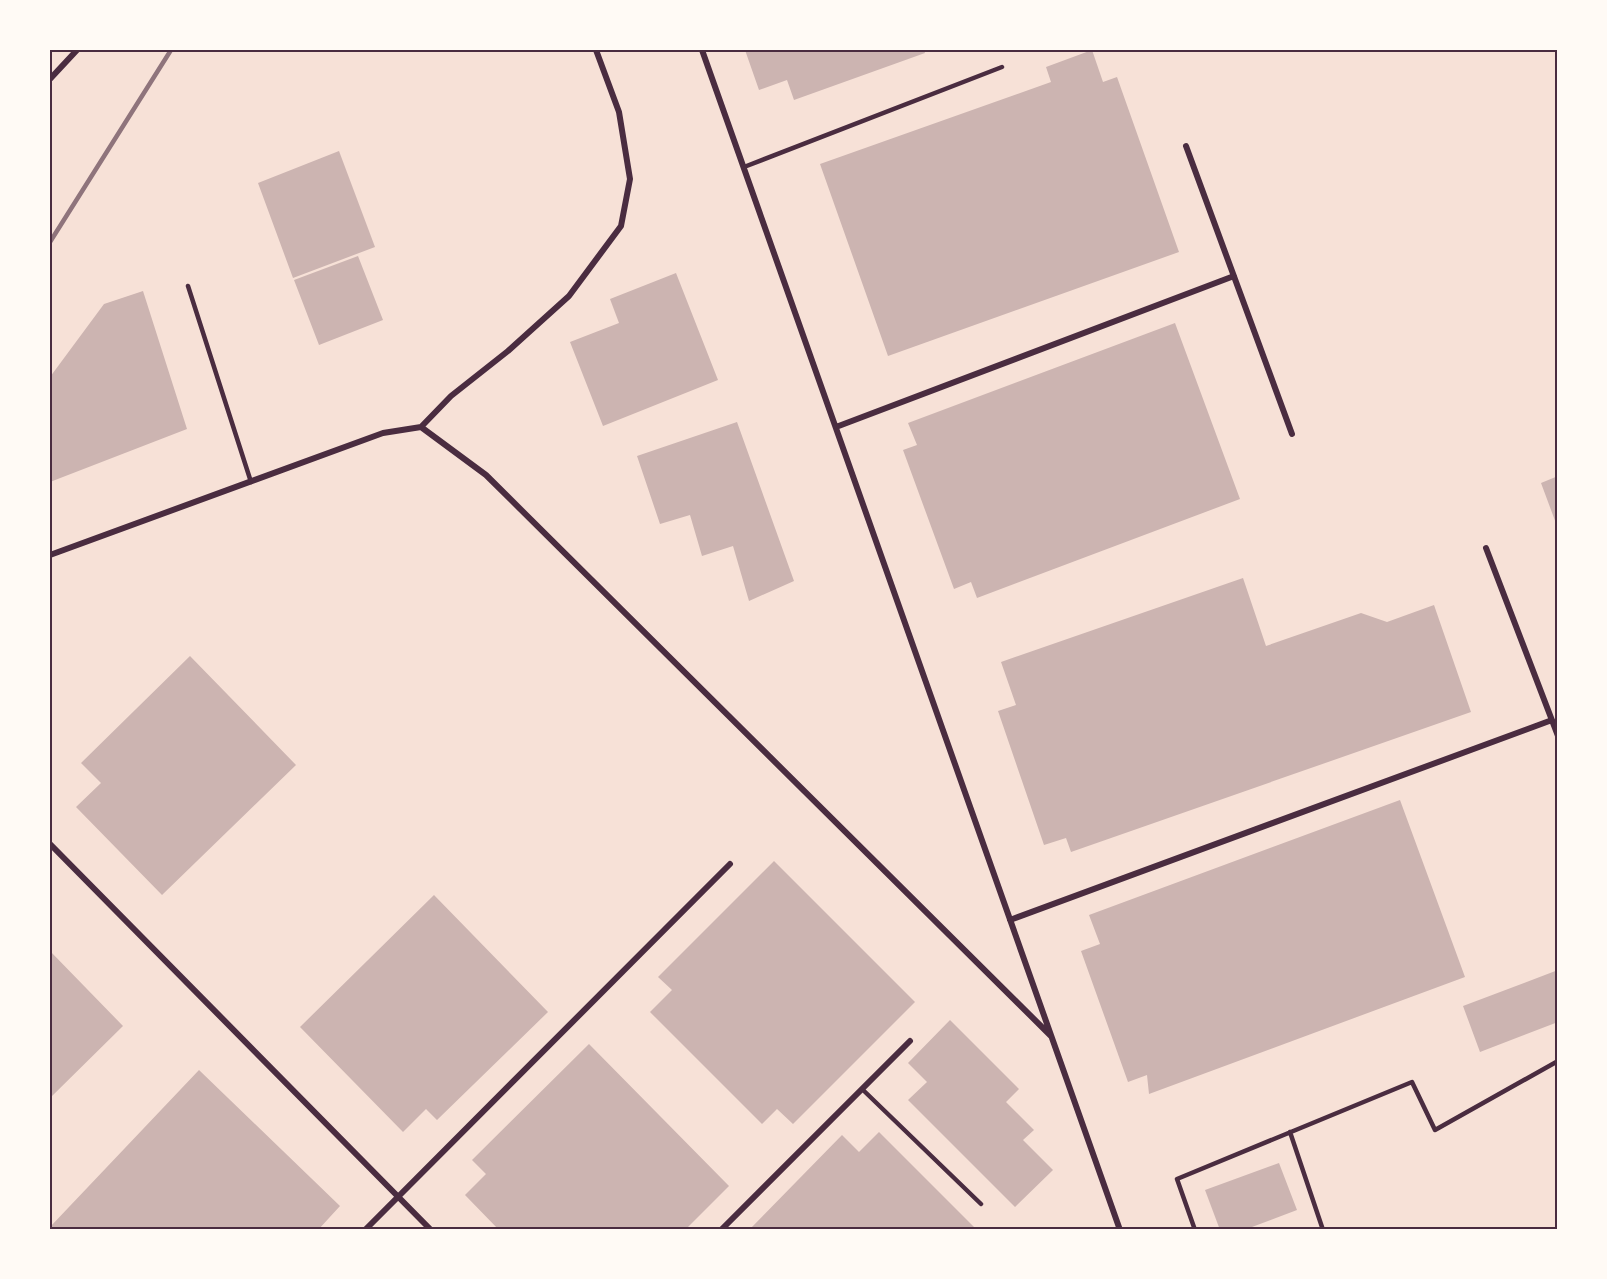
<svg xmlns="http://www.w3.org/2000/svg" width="1607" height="1279" font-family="'Asap Condensed',sans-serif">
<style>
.building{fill:#ccb4b1}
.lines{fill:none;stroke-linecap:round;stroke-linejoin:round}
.service{stroke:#4a2c40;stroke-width:4.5}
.minor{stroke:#4a2c40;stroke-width:6}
.rail{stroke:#8f747c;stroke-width:4.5}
.neatline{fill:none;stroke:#4a2c40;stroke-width:2}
</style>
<rect width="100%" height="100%" fill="#f7e1d7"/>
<path class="building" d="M745,50H924L925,53L794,100L787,80L759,90Z
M1092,50L1103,82L1117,77L1179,252L888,356L820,164L1051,82L1046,67Z
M339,151L375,247L293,278L258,183Z
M358,256L383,320L319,345L294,280Z
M676,273L718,380L603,426L570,342L619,323L610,299Z
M143,291L187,429L50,482V377L104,304Z
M1175,323L1240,499L977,598L971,582L954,589L903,450L917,445L908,423Z
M737,422L794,581L749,601L733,546L702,556L690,515L660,524L637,456Z
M1558,476V526H1557L1541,483Z
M1243,578L1266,646L1361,613L1387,622L1434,605L1471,712L1071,852L1066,838L1044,845L998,711L1016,705L1001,662Z
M190,656L296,765L162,895L76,807L101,783L81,763Z
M1400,800L1465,977L1149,1094L1147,1075L1128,1082L1081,951L1100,944L1089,915Z
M774,861L915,1002L793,1124L777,1109L762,1124L650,1012L672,990L658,977Z
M434,895L548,1012L437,1120L426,1109L403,1132L300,1027Z
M50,951L123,1026L50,1098Z
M1558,970V1022L1480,1052L1463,1006Z
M950,1020L1019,1089L1006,1102L1034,1130L1023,1140L1053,1170L1015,1207L908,1100L927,1082L908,1063Z
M589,1044L729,1186L685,1230H499L465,1195L486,1174L472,1160Z
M199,1070L340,1206L318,1230H50V1227Z
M879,1132L977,1230H749L842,1135L859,1152Z
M1279,1163L1297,1210L1244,1230H1220L1205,1190Z"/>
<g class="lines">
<path class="service" d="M744,167L1002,67
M188,286L251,482
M862,1089L981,1204
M1290,1132L1323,1230
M1195,1230L1177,1179L1412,1082L1435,1130L1558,1061"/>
<path class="minor" d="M702,50L1120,1230
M50,79L77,50
M1186,146L1292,434
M421,427L451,396L508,351L569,296L621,226L630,179L619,112L596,50
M836,427L1234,276
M1486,548L1558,736
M50,555L383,433L421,427L486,475L1051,1036
M50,844L431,1230
M1010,920L1552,720
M365,1230L730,864
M721,1230L910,1041"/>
<path class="rail" d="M50,242L171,50"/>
</g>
<rect width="1607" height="1279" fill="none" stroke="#fffaf5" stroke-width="102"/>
<rect x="51" y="51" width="1505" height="1177" class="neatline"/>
</svg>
